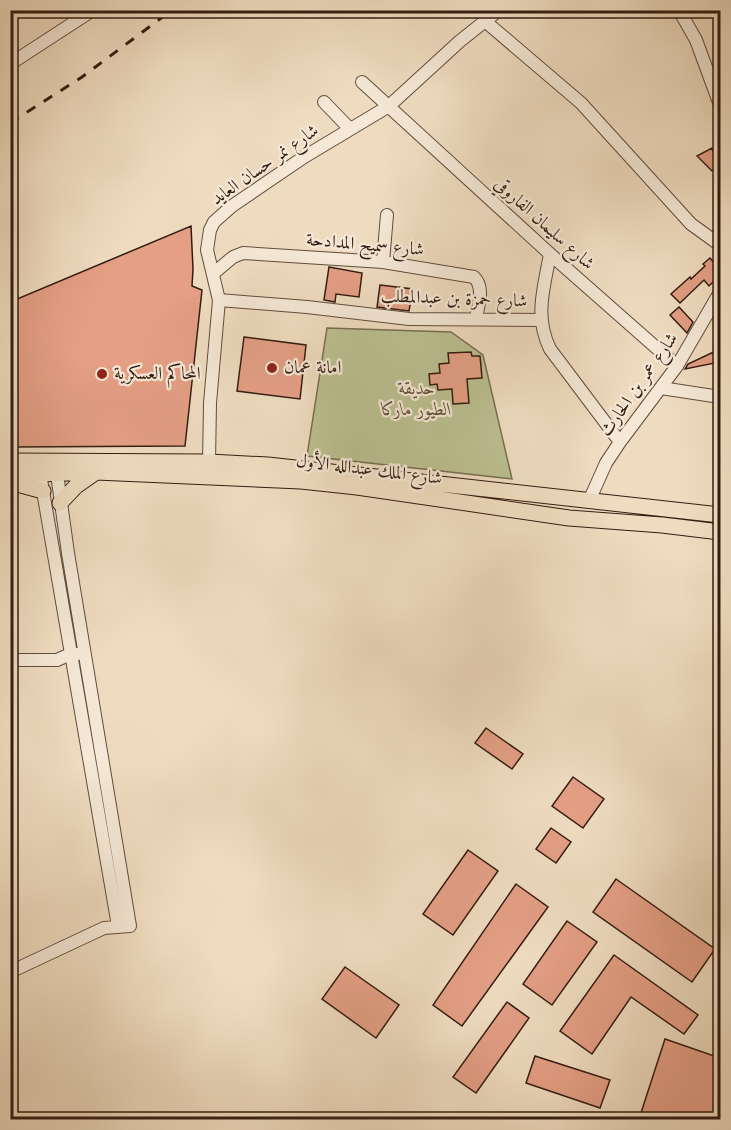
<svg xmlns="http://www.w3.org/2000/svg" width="731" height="1130" font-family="'Old Standard TT',Amiri,serif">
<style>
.green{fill:#bbc091;stroke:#776e51;stroke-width:1.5}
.building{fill:#e49f85;stroke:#331c11;stroke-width:1.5}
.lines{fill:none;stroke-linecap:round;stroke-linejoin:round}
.minor-casing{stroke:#624c3d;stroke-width:14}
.major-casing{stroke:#331c11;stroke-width:17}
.minor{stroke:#f5e8d6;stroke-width:12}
.major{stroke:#efdcc0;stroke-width:15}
.rail{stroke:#331c11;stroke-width:3;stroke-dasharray:10 10;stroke-linecap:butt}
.poi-dot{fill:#8f2418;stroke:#f5e8d6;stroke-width:2}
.labels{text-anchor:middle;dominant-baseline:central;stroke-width:4.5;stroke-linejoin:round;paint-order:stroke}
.street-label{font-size:18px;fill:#331c11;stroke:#f5e8d6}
.poi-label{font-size:18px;fill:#331c11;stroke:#f5e8d6;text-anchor:start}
.park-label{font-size:18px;font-style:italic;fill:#5c4d37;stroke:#f5e8d6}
</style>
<rect width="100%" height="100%" fill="#efdcc0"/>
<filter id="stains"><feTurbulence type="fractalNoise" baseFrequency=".00333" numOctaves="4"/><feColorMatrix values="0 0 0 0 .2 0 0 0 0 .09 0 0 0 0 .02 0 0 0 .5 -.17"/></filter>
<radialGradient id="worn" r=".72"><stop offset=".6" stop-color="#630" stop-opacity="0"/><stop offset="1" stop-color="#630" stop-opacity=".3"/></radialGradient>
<path class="green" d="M327,328L451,332L483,355L512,479L307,456Z"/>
<path class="building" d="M712,148L719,169L712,171L697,156Z
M191,226L193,269L192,286L202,290L185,446L10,447V302Z
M710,258L720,270L716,275L718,277L709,286L704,280L680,303L671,294L690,277L691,279L705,266L703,264Z
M329,267L362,273L359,297L336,294L335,302L324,300Z
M380,285L413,289L409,311L377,307Z
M679,307L693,322L687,333L670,315Z
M244,337L306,345L300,399L237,391Z
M720,349V362L685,369L688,364Z
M471,352L472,356H480L482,378L467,379L469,403L453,404L452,389L438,390L437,384L430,385L429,374L440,373L439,364L449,363L448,353Z
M486,728L523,754L512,769L475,743Z
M573,777L604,799L583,828L552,806Z
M551,828L571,842L556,863L536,849Z
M468,850L498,871L453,935L423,914Z
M616,879L715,949L692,982L593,912Z
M516,884L548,907L462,1026L433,1005Z
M567,921L597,942L552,1005L523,984Z
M614,955L698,1015L684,1034L631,997L592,1054L560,1031Z
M345,967L399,1005L376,1038L322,999Z
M507,1002L529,1018L476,1093L453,1077Z
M665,1039L720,1058V1119H639Z
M535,1056L610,1080L600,1108L526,1083Z"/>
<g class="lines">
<g class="minor-casing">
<path id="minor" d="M679,10L696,40L720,105
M486,22L581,103L691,224L720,245
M10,64L93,10
M362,82L550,254L677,366
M324,102L350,129
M550,254C544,288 534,316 550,349L620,442
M383,262L387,215
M214,273L233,257L243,253L383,262L474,277C485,288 478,305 476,318
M219,300L307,307L409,319L540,320
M661,388L720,397
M209,462L210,403L219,300L207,250L210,230L214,222L232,206L304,157L389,106L460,41L499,10
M40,474L118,926
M589,501L606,463L620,442L677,366L720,292
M10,660H57L66,656L77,654
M10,972L104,928L130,926L68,553L57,474"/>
</g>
<g class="major-casing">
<path id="major" d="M10,461L209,462L268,465L720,515
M10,475L96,472L301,481L357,487L569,518L662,525L720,532
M10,482L43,491
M60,503L76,486L96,472"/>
</g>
<use href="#minor" class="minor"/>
<use href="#major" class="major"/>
<path class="rail" d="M10,123L82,77L172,10"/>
</g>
<g class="poi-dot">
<circle cx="272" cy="368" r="6"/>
<circle cx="102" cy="374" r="6"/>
</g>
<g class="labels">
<g class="street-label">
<text transform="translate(265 165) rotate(-35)">شارع نمر حسان العايد</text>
<text transform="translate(544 224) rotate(42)">شارع سليمان الفاروقي</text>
<text transform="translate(365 245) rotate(5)">شارع سميح المدادحة</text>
<text transform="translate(454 299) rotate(2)">شارع حمزة بن عبدالمطلب</text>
<text transform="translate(639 385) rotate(-55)">شارع عمر بن الحارث</text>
<text transform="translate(369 470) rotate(7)">شارع الملك عبدالله الأول</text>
</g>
<g class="poi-label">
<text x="284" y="368">امانة عمان</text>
<text x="114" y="374">المحاكم العسكرية</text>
</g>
<g class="park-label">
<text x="417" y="389">حديقة<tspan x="417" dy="21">الطيور ماركا</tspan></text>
</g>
</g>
<rect width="731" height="1130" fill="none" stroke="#efdcc0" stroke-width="36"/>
<rect x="12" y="12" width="707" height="1106" fill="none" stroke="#331c11" stroke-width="3"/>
<rect x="18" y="18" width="695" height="1094" fill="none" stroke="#331c11" stroke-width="1.5"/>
<rect width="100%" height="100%" filter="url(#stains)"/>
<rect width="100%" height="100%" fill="url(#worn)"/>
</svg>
